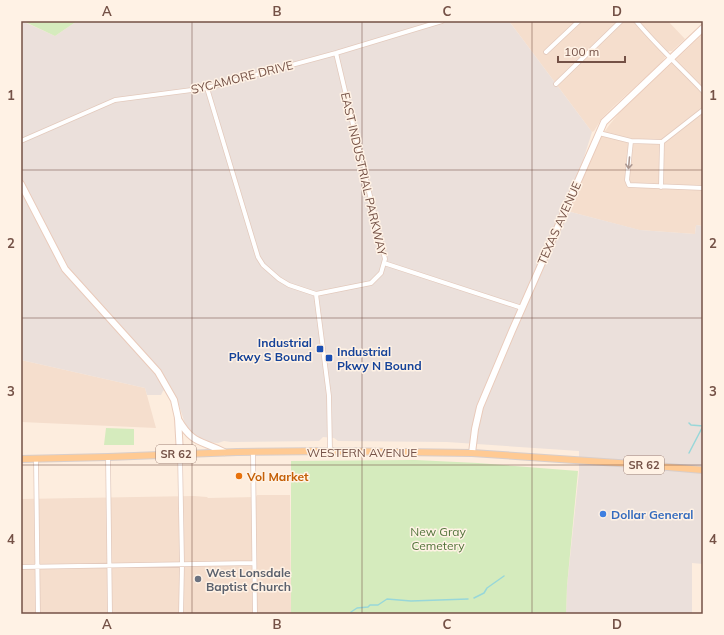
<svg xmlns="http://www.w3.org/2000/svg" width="724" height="635" font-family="Mulish,sans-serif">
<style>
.residential{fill:#f5decd}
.industrial{fill:#ebe0db}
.green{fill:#d5ebbd}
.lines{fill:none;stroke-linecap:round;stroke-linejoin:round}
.stream{stroke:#98d7d9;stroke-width:1.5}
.street-casing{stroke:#e3cabd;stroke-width:5.5}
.secondary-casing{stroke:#e9caba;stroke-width:8}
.primary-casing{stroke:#d8cecb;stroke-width:8}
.street{stroke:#fff;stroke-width:4}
.secondary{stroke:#fff;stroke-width:6}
.primary{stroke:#ffca93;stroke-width:6}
.oneway{stroke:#ac9790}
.grid{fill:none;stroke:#745146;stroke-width:1;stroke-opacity:0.55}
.transit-dot{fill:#1a4fb4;stroke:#fff2e5;stroke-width:1.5}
.food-dot{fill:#e8710a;stroke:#fff2e5;stroke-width:1.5}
.shop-dot{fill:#3f7fe0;stroke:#fff2e5;stroke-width:1.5}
.worship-dot{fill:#6b7280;stroke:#fff2e5;stroke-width:1.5}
.labels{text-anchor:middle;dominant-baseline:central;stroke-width:3;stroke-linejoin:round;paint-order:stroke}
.shield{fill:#fff2e5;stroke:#9e8176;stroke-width:1}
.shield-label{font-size:11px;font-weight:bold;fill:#745146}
.street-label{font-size:12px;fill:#745146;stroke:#fff2e5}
.transit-label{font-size:12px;font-weight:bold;fill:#164399;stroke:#fff2e5;text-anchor:end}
.food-label{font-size:12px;font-weight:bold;fill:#c56008;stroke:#fff2e5;text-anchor:start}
.shop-label{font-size:12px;font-weight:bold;fill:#366cbe;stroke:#fff2e5;text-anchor:start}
.park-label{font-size:12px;fill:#52743b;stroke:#fff2e5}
.worship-label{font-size:12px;font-weight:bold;fill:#5b616d;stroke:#fff2e5;text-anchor:start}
.neatline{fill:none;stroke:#745146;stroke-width:1.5}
.grid-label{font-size:13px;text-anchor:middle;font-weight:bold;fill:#745146}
</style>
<rect width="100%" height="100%" fill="#fdedde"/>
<path class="residential" d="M509,21H668L685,39L672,51H669L662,62L614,106L602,118L594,131L592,132Z
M703,34V226L696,225L695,234L639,230L567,211L600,138L610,124L620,112Z
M21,360L145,388L156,428L21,422Z
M257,495H290L291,614H21V499L194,496L207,497L208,498L256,497Z"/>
<path class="industrial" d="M22,21L55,36L77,21H509L592,132L567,211L640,230L695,234L696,225L703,226V564L692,563V614H566L567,586L579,472V451L447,442L338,441L334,438L323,437L319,441L231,442L224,441L218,443L206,442L191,433L185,424L178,402L171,387L163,391L161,395H147L145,388L21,360V23Z"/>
<path class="green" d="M23,21H77L55,36Z
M106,428L134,429V445H104Z
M415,460L478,463L578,471L567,586L566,614H291V461Z"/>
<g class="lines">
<path class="stream" d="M689,423L691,425L703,426
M689,453L703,426
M474,598L484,593L487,588L504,576
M351,612L357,608L368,607L370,605H378L387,599L411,601L468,599"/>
<g class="street-casing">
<path id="street" d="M636,21C657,46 681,68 703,91
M546,52L579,21
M556,84L621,21
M207,88L258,257L263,265L279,279L289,285L316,294L371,283L381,273L385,259L336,53
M599,133L631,141L662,142L703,110
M21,141L115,100L207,88L336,53L442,21
M631,141L627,180L629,185L703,188
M661,187L662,142
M384,263L522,308
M316,294L329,396L330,451
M253,452L255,614
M180,454L182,564L181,614
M108,457L110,614
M36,459L38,614
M21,567L254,563"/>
</g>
<g class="secondary-casing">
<path id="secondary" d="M21,184L65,269L158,372L174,400L178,418L180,454
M178,419C193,445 201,440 224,452
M472,453L475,429L480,407L512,331L604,122L703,28"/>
</g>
<g class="primary-casing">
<path id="primary" d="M21,459L108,457L237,452L330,451L472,453L633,464L703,470"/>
</g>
<use href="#street" class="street"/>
<use href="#secondary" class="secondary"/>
<use href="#primary" class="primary"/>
</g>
<defs><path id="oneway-shaft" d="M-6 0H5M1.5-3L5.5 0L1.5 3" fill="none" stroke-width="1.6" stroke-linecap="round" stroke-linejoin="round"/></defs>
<use class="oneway" href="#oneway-shaft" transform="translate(629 163) rotate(95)"/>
<path class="grid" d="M192,21V614M362,21V614M532,21V614M21,170H703M21,318H703M21,465H703"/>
<g class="transit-dot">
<rect x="316" y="345" width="8" height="8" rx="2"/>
<rect x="325" y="354" width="8" height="8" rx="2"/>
</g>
<circle class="food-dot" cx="239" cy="476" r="4"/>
<circle class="shop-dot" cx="603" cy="514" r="4"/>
<circle class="worship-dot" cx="198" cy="579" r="4"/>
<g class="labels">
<g class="shield">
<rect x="156" y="445" width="40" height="18" rx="3"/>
<rect x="624" y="456" width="40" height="18" rx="3"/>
</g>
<g class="shield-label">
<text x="176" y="454">SR 62</text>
<text x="644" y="465">SR 62</text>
</g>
<g class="street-label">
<text transform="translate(242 77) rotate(-14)">SYCAMORE DRIVE</text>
<text transform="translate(364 174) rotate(77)">EAST INDUSTRIAL PARKWAY</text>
<text transform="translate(559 223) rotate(-66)">TEXAS AVENUE</text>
<text x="362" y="452">WESTERN AVENUE</text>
</g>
<g class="transit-label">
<text x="312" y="342">Industrial<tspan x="312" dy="14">Pkwy S Bound</tspan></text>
<text x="337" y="351" text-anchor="start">Industrial<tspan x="337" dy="14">Pkwy N Bound</tspan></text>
</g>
<g class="food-label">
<text x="247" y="476">Vol Market</text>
</g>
<g class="shop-label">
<text x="611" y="514">Dollar General</text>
</g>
<g class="park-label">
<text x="438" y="531">New Gray<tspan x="438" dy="14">Cemetery</tspan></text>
</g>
<g class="worship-label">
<text x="206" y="572">West Lonsdale<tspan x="206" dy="14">Baptist Church</tspan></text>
</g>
</g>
<rect width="724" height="635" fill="none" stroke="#fff2e5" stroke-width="44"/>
<path d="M558 56v6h67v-6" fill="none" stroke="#745146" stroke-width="2"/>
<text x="564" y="56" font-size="12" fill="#745146" stroke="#fff2e5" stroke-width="3" paint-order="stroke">100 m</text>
<rect x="22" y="22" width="680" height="591" class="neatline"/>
<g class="grid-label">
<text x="107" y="16">A</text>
<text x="277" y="16">B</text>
<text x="447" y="16">C</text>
<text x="617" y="16">D</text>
<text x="11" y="100">1</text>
<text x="713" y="100">1</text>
<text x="11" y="248">2</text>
<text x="713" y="248">2</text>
<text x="11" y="396">3</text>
<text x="713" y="396">3</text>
<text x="11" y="544">4</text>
<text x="713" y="544">4</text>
<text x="107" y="629">A</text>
<text x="277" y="629">B</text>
<text x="447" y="629">C</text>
<text x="617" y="629">D</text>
</g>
</svg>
